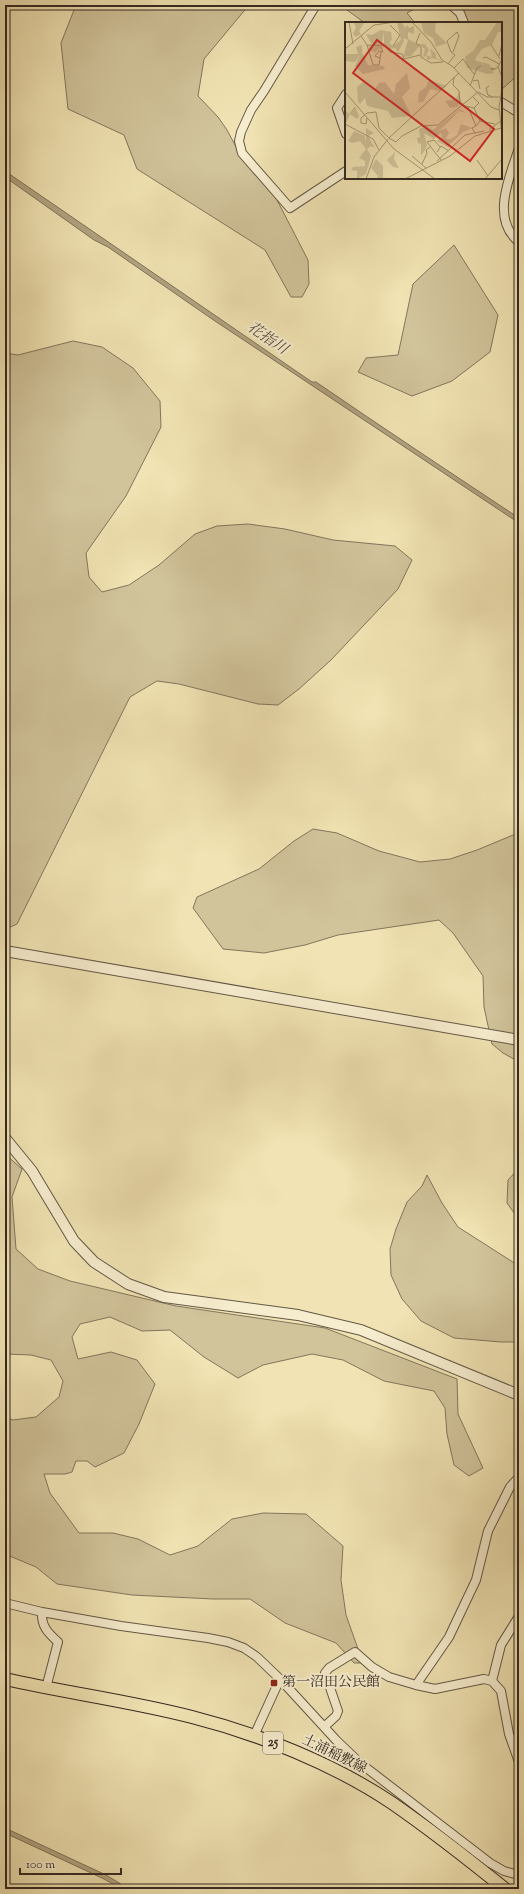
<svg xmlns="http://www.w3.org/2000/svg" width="524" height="1894" font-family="'Sorts Mill Goudy','Noto Serif JP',serif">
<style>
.green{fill:#d1c39a;stroke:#82765d}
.water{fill:#b1a481;stroke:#7f735a}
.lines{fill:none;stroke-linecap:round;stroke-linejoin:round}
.minor-casing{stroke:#635845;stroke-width:10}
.tertiary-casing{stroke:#635845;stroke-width:12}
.primary-casing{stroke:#342920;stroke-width:14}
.minor{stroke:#f6edce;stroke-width:8}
.tertiary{stroke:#f6edce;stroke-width:10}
.primary{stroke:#f1e3b3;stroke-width:12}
.poi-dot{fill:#8f2418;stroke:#f6edce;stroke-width:1.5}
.labels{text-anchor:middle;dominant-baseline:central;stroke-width:4;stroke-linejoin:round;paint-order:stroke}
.shield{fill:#f6edce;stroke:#6e6454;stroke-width:1}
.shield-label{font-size:13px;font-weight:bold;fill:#342920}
.poi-label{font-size:14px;fill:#342920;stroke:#f6edce;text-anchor:start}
.street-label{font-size:14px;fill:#342920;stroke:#f6edce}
.water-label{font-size:15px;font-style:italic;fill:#5a4e3d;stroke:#f6edce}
.inset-road{fill:none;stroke:#a59978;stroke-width:1}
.view{fill:#d62828;fill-opacity:0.15;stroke:#d62828;stroke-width:2}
.inset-edge{fill:none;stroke:#342920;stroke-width:2}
</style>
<rect width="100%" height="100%" fill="#f1e3b3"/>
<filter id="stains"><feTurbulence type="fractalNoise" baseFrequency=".005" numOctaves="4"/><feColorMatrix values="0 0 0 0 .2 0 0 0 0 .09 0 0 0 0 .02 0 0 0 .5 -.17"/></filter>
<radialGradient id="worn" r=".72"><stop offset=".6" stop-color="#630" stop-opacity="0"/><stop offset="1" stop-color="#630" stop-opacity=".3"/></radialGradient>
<path class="green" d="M76,5H249L204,59L198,96L218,117L227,130L241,156L276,198L308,260L309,284L302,297H291L265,250L137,169L124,135L68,109L61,43Z
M340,5H422L407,13L415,23H365Z
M455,5H519V74L501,90V23H468Z
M454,245L498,315L490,352L452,381L412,396L358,372L366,358L398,355L413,284Z
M73,341L102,347L133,368L160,401L161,427L126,496L86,553L89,577L102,592L129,585L159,565L195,534L217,526L248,524L285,529L333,540L395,546L412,560L398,589L331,660L299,689L278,705L258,704L179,684L157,681L130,697L17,924L6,929L5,353L18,355Z
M313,829L337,833L379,851L420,862L450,859L477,850L518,833L519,834V1062L503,1053L492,1044L484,1007L483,976L453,933L439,920L338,935L305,945L264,953L223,949L193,908L197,897L259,869L294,841Z
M5,1154L22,1169L12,1197L16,1249L38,1269L70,1281L176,1306L325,1328L457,1379L458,1414L483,1468L469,1476L454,1465L447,1434L445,1408L434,1391L384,1381L343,1360L312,1354L263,1365L238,1378L204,1357L170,1330L142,1331L110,1317L80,1324L72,1337L78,1359L111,1352L137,1360L155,1384L139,1424L124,1453L95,1467L87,1461H76L72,1472L65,1474H44L50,1493L79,1533H113L138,1539L170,1555L198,1546L232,1519L263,1513L306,1514L343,1546L341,1580L346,1615L363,1663H354L336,1643L285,1623L250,1599H213L132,1595L57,1584L36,1567L5,1554V1417L13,1420L36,1417L59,1397L63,1381L51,1360L31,1355L5,1354Z
M519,1168V1217H517L507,1203L508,1180Z
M427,1175L442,1203L458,1227L519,1266V1342H501L454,1338L421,1321L402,1299L391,1275L390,1249L396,1229L407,1202L422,1186Z"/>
<path class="water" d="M5,171L312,382H316C383,428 451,473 519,518V523L212,319L108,247L94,240L5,177Z
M5,1828L106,1875L129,1889H122L104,1879L5,1833Z"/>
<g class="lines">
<g class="minor-casing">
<path id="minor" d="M316,5L264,91L251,110L241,132L239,141L242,153L290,208L346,171
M451,5L460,13L464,23
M346,94L337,108L346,134
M501,102L519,113
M519,148C510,176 490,219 519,242
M5,1603L42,1612L121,1626L208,1638L228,1642L244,1648L257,1657L280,1679L336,1740L360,1763L490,1863L504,1871L519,1875
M42,1612C41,1626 48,1633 58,1642L46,1688
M492,1681L501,1645L519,1616
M416,1685L435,1689L484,1679L492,1681L501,1691L509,1734L519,1762
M324,1727L336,1716L338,1711L325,1673L329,1668L355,1652L372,1667L389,1677L416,1685L449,1637L476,1580L488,1531L510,1487L519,1477
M254,1736L280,1679"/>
</g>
<g class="tertiary-casing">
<path id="tertiary" d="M5,951L519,1040
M5,1138L32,1171L74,1241L94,1262L128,1284L164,1297L298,1315L361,1330L519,1395"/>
</g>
<g class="primary-casing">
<path id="primary" d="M5,1679C67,1693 130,1701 192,1717C259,1734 334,1764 392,1803C431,1830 468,1859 505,1889"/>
</g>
<use href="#minor" class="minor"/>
<use href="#tertiary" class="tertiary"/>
<use href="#primary" class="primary"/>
</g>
<rect class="poi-dot" x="270" y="1679" width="8" height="8" rx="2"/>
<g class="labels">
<rect class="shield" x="263" y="1732" width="20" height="22" rx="3"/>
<g class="shield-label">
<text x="273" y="1743">25</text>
</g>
<g class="poi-label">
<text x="282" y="1683">第一沼田公民館</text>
</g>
<g class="street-label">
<text transform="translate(334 1755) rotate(26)">土浦稲敷線</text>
</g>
<g class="water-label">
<text transform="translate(267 339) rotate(34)">花指川</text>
</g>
</g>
<g transform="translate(345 22)">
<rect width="157" height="157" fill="#f1e3b3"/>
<path d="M8,0L19,1L14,9L16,12L10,15L8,11L11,5ZM52,0H57L60,6L62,3L64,6L69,4V12L63,10V17L72,22H80L84,28L81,33L87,35L85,26L91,32V36L97,39L87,36L83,38L81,34L78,35L80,27L75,23L66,34L58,35L63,18L58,16L59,19L53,30L50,26L44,27L39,23V10L36,26L29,31L28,29L23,30L24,24L32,25L27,23L21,12L27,13L36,8L46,10L47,17L44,21L48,24L56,18ZM76,0H91L90,10L102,21L91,25L88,16L79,11ZM152,0H157V10H153L147,23L137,27L130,37L131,39L144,42L149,51L143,52L122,46L120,35L129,28L135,18H140ZM17,23V30L23,43L38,44L40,47L18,52L10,44L15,33L10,40L0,39V32H13L11,25ZM62,51L65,66L57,75L66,94L47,96L43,89L22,84L20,76L15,82L13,80L12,65L18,60L30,67L34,61L40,60L49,72L51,62ZM84,58L102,64L95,69L85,67L79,79L73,81L74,70L81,65ZM114,70L116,80L112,85L105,86L100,79L111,77ZM10,84L14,94L12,97L5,92L0,103V88L4,92ZM115,87L121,91L114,89L94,109L101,106L104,111L101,117H106L112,113L116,102L128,106L118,110L104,123V126L92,119L97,115L96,111L89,117L79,111L82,124L76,134V122L73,121L72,116L75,115L74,107L81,104L88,108ZM21,106L29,111L23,114L30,126L26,124L22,127L26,134L21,152L12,157V149L6,148L8,145L20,144V139L14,136L21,127L15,119L7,121L3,119L9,109L20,114L21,121ZM50,130L49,137L54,146L48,145L42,138ZM31,137L38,144V157H31L33,154L26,146Z" fill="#d1c39a"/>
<path class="inset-road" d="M4,0L8,22M67,0L86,20L97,38L107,44L146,85L154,88M45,3L55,13L48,24M75,11L71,21L76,25V35L86,41L98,40M16,14L22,23L40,24L45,30L57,32L59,37L75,33M22,23L28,43H34L36,30M146,23L155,37M0,27L29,3L50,0M154,34L157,22M35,36L30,34L34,29L38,30L36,25M138,36L141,35L154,42M157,37L153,45L157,55M103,42L110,33L106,30L102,19L112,10L114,14L108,30M109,46L118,37L129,52M150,47L146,46L147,48L150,47L153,45M114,51L44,116L51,120L57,114L76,104L93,103L133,70L142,75H155M109,55L108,63L114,69L115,80L120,84L129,86L135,99M128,59L133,58L135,67M125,64L132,46L136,44M144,64L141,66L143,73L148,75M157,67L154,85L157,113M0,70L49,127L90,157M128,75L134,81L129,86M123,85L131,104L127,106L130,111M22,96L21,102L16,101V96L22,91L31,90L34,106L44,116M0,102L28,117L34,128M131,104L135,99L150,102M144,108L157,98M95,125L89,118L82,120L96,138M92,130L96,124L104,129M67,134L81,146M132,138L143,154M92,139L120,113L139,109M77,142L82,131L81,128L85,125M21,157L29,135L43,117M60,157L105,134L130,114L156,106M140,157L157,137"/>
<path class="view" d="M32,18L149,107L125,139L8,51Z"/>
<rect width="157" height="157" class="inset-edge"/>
</g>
<rect width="524" height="1894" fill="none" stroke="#f1e3b3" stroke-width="20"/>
<rect x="6" y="6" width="512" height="1882" fill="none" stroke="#342920" stroke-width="2"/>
<rect x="10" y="10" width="504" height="1874" fill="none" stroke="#342920"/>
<path d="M20 1868v6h101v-6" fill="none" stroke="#342920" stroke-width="2"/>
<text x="26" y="1868" font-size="12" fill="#342920" stroke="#f6edce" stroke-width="3" paint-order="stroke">100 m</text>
<rect width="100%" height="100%" filter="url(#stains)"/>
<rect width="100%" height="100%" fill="url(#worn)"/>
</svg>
